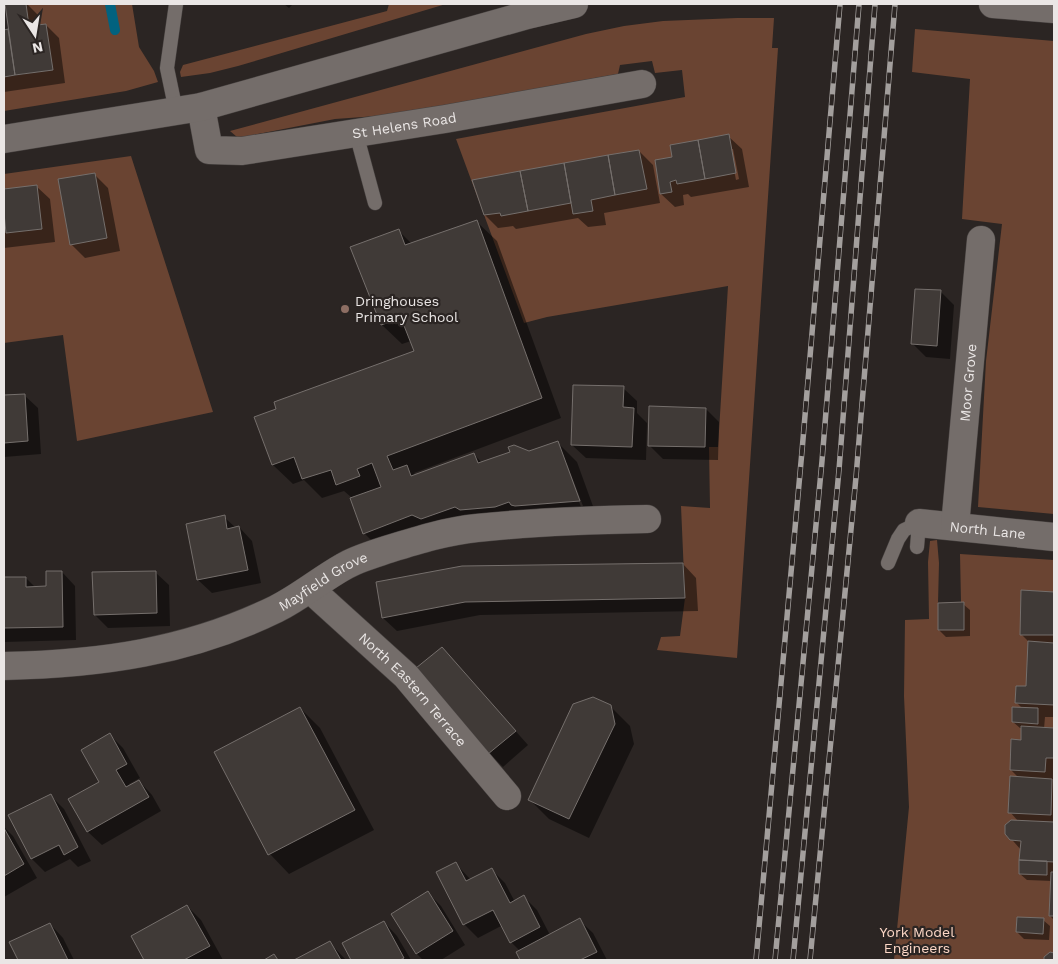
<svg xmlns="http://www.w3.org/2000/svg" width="1058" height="964" font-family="'Work Sans',sans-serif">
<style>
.green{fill:#6a4432}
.shadow{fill:#0007;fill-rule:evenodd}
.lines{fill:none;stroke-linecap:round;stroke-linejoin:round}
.stream{stroke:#02627f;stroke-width:10}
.building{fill:#403a37;stroke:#756f6c}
.service-casing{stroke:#474240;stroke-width:15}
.minor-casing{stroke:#474240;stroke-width:29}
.tertiary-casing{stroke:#474240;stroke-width:29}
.service{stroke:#746d6a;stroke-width:14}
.minor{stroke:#746d6a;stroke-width:28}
.tertiary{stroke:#746d6a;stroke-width:28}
.rail-casing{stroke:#a39f9d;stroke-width:5.5}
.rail{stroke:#2b2523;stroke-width:4;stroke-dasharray:11;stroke-linecap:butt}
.education-dot{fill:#8d6e63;stroke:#2b2523;stroke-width:2}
.labels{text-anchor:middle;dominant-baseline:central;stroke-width:4.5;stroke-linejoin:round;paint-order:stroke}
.street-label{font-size:14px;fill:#eae6e5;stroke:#2b2523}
.poi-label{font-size:14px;fill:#eae6e5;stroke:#2b2523;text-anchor:start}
.park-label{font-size:14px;fill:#fdd8c7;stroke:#2b2523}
</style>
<rect width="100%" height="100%" fill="#2b2523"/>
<path class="green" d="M26,4H132L139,47L154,71L158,82L126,91L4,111V77L53,70L46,24L29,26Z
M389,4H446L238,66L210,73L181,77L180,72L183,65L387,11Z
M737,18H774L772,48H778L737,658L657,650L661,637L680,636L685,598L681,506L710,508L709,447H718L728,286L547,317L524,323L456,139L685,97L682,70L655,73L652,61L620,65L618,74L391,115L335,119L243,137H237L230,131L586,34L624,26L663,21Z
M915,29L1054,41V514L978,507L986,361L1002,224L962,219L970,79L912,72Z
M131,156L213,412L77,441L63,335L4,343V174Z
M937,540L939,563L938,603L961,602L960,554L1054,560V960H894L909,807L904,696L905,620L929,619L928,562L930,541Z"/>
<path class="shadow" d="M6,4H27L38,15L40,26L46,25L59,38L65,83L4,92V31L9,30Z
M284,4H293L289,8Z
M728,136L742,149L749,187L691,197L688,194L683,195L684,205L675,207L661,194L674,158ZM730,149H733L739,179L736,180Z
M639,151L653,165L660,203L604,213L606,225L588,227L578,218L516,229L513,226L498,228L485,215L474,181Z
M94,174L108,188L120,251L85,258L71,244Z
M36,186L50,199L55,242L4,248V190Z
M477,222L497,241L561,418L414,473L416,475L474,454L482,463L529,452L557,442L577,462L598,520L384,553L364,533L351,497L344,491L322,498L304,480L293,484L273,465L416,352L411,341L402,344L382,325L352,248L399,231L412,244ZM565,464H567L583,506L581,507Z
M941,292L954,305L950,359L926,357L912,343Z
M623,388L637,401V413L647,423L646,460L586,458L572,445Z
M4,395L5,396L24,395L38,408L41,454L4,457Z
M706,409L719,422L718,460L663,459L649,445Z
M224,517L236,528L239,527L252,541L261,583L212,593L198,580Z
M683,564L696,578L698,611L480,615L397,631L383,618L378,583Z
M62,572L75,586L76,640L4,642V578H26L36,588H47Z
M155,572L169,585L170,626L108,628L95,615Z
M1022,592L1054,593V717H1045L1044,729H1054V920L1050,916L1052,881L1027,880L1020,874L1021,850L1006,833L1018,821L1010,812L1019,778L1011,770L1022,741L1023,728H1020L1013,722L1023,709L1016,702L1027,687L1029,642L1021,634Z
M963,604L970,610V636L946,637L939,630Z
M442,648L528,745L503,767L489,753L418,668Z
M610,706L630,726L634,744L589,838L549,819L529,799Z
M300,708L320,728L374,830L289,874L270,854L216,752Z
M110,735L123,748L140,778L129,784L130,786L139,781L152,795L161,811L102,845L88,832L70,800L101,782Z
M50,795L64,809L91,861L78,867L70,859L45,872L32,859Z
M4,827L13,836L37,878L4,897Z
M456,864L471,880L491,869L505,883L515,902L524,897L537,910L550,935L579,920L593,933L607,960H521L517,952L520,951L511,942L503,925L478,938L464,924Z
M428,893L441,906L465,945L441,960H423L417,954L393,915Z
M187,906L201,920L223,960H145L132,937Z
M1043,920L1050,926L1049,940L1024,939L1017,932Z
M384,922L397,936L411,960H353L344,944Z
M50,924L63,938L74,960H19L11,942Z
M330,943L346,960H297Z"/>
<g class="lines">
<path class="stream" d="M110,4L115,30"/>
</g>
<path class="building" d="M5,4H26L29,26L46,24L53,70L15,75Z
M8,29L15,75L4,77V30Z
M729,134L736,173L705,179L698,140Z
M698,140L705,179L677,184L676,180L670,182L672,192L660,194L655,160L672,157L670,145Z
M639,150L647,189L615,195L608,155Z
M608,155L615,195L591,200L593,211L573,214L564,163Z
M564,163L571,203L528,211L520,171Z
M520,171L528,211L501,216L500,213L484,215L472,180Z
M95,173L107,238L70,245L58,179Z
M37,185L42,229L6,233L4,213V189Z
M477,220L542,398L387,456L393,470L407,465L411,476L474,453L478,463L510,452L508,447L514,445L529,451L558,441L580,501L515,506L511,505L509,502L495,507L460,510L455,507L421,519L412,515L363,534L350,498L381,487L372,463L357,469L360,476L336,485L331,470L302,479L294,457L272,465L254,417L276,409L274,402L414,351L401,318L381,325L350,247L399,229L405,245Z
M915,289L941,290L937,346L911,344Z
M573,385L624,386L623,407L634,408L632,447L571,445Z
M25,394L28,441L4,443V395Z
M649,406L706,408L705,447L648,446Z
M225,515L227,529L239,526L248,570L197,580L186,524Z
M683,563L685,598L465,602L382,618L376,582L462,566Z
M46,571H62L63,627L4,628V577H26V587L46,586Z
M156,571L157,613L94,615L92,572Z
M1021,590L1054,592V635H1020Z
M964,602V630H938V603Z
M1028,641L1054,643V705L1015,703L1016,686H1026Z
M442,647L516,731L488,754L416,668Z
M593,697L611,705L615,724L569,819L528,800L573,704Z
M300,707L355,810L268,855L214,752Z
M1012,707L1038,708V724L1012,722Z
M1021,726L1054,728V758H1046L1045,772L1010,770L1011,739L1021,740Z
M110,733L127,764L116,770L126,787L139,780L149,797L87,832L68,799L99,782L81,750Z
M1010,776L1052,779L1051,815L1008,813Z
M51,794L78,847L64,855L59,845L31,859L8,815Z
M1011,820L1054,822V862L1019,860L1021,841L1010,840L1005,834V825Z
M4,828L24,864L4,876Z
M1019,860L1047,861V875L1019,874Z
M456,862L466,881L492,868L510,903L524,895L540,927L510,943L493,910L463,925L436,872Z
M1051,872H1054V916H1049Z
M428,891L453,931L416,954L391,914Z
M187,905L210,946L184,960H144L131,936Z
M1017,917L1044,918L1043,934L1016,932Z
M580,918L597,952L580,960H520L516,952Z
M384,921L404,958L400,960H351L342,943Z
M50,923L68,960H18L9,942Z
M330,941L341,960H294Z
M1050,952L1054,953V960H1044V957Z
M274,954L278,960H264Z"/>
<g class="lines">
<g class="service-casing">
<path id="service" d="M176,111L167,68L176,4
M356,133L375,203
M917,547L919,523
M888,563L898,539L904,530L919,523"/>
</g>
<g class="minor-casing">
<g id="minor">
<path id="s1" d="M201,107L209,150L242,151L445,119L642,84"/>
<path id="s2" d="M919,523L1054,537"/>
<path id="s3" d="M955,526L981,240"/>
<path id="s4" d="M310,589L406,676L507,796"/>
<path id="s5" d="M4,666C100,664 188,652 276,609C300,597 320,580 343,567C356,559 374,554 389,549C418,540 447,531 477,528C533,522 591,520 647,519"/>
</g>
</g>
<g class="tertiary-casing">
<path id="tertiary" d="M993,4L1054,9
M4,139L201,107L527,15L574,4"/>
</g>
<use href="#service" class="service"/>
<use href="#minor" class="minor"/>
<use href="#tertiary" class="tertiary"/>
<g class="rail-casing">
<path id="rail" d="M756,960L802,451L840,4
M775,960L822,461L859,4
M793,960L839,470L875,4
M810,960L856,477L895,4"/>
</g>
<use href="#rail" class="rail"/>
</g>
<circle class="education-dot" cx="345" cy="309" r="5"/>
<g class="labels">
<g class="street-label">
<text stroke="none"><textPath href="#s1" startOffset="241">St Helens Road</textPath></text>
<text stroke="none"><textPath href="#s3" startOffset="144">Moor Grove</textPath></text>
<text stroke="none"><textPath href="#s2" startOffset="69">North Lane</textPath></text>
<text stroke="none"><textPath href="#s5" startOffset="335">Mayfield Grove</textPath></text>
<text stroke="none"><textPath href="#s4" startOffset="144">North Eastern Terrace</textPath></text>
</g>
<g class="poi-label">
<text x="355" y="301">Dringhouses<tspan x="355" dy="16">Primary School</tspan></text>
</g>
<g class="park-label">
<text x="917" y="932">York Model<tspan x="917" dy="16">Engineers</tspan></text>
</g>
</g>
<rect width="1058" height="964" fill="none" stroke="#eae6e5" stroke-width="10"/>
<g transform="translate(35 35) rotate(168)" stroke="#2b2523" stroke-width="4" paint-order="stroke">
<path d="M0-4L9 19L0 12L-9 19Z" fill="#eae6e5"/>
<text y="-8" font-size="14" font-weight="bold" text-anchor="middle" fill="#eae6e5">N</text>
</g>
</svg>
